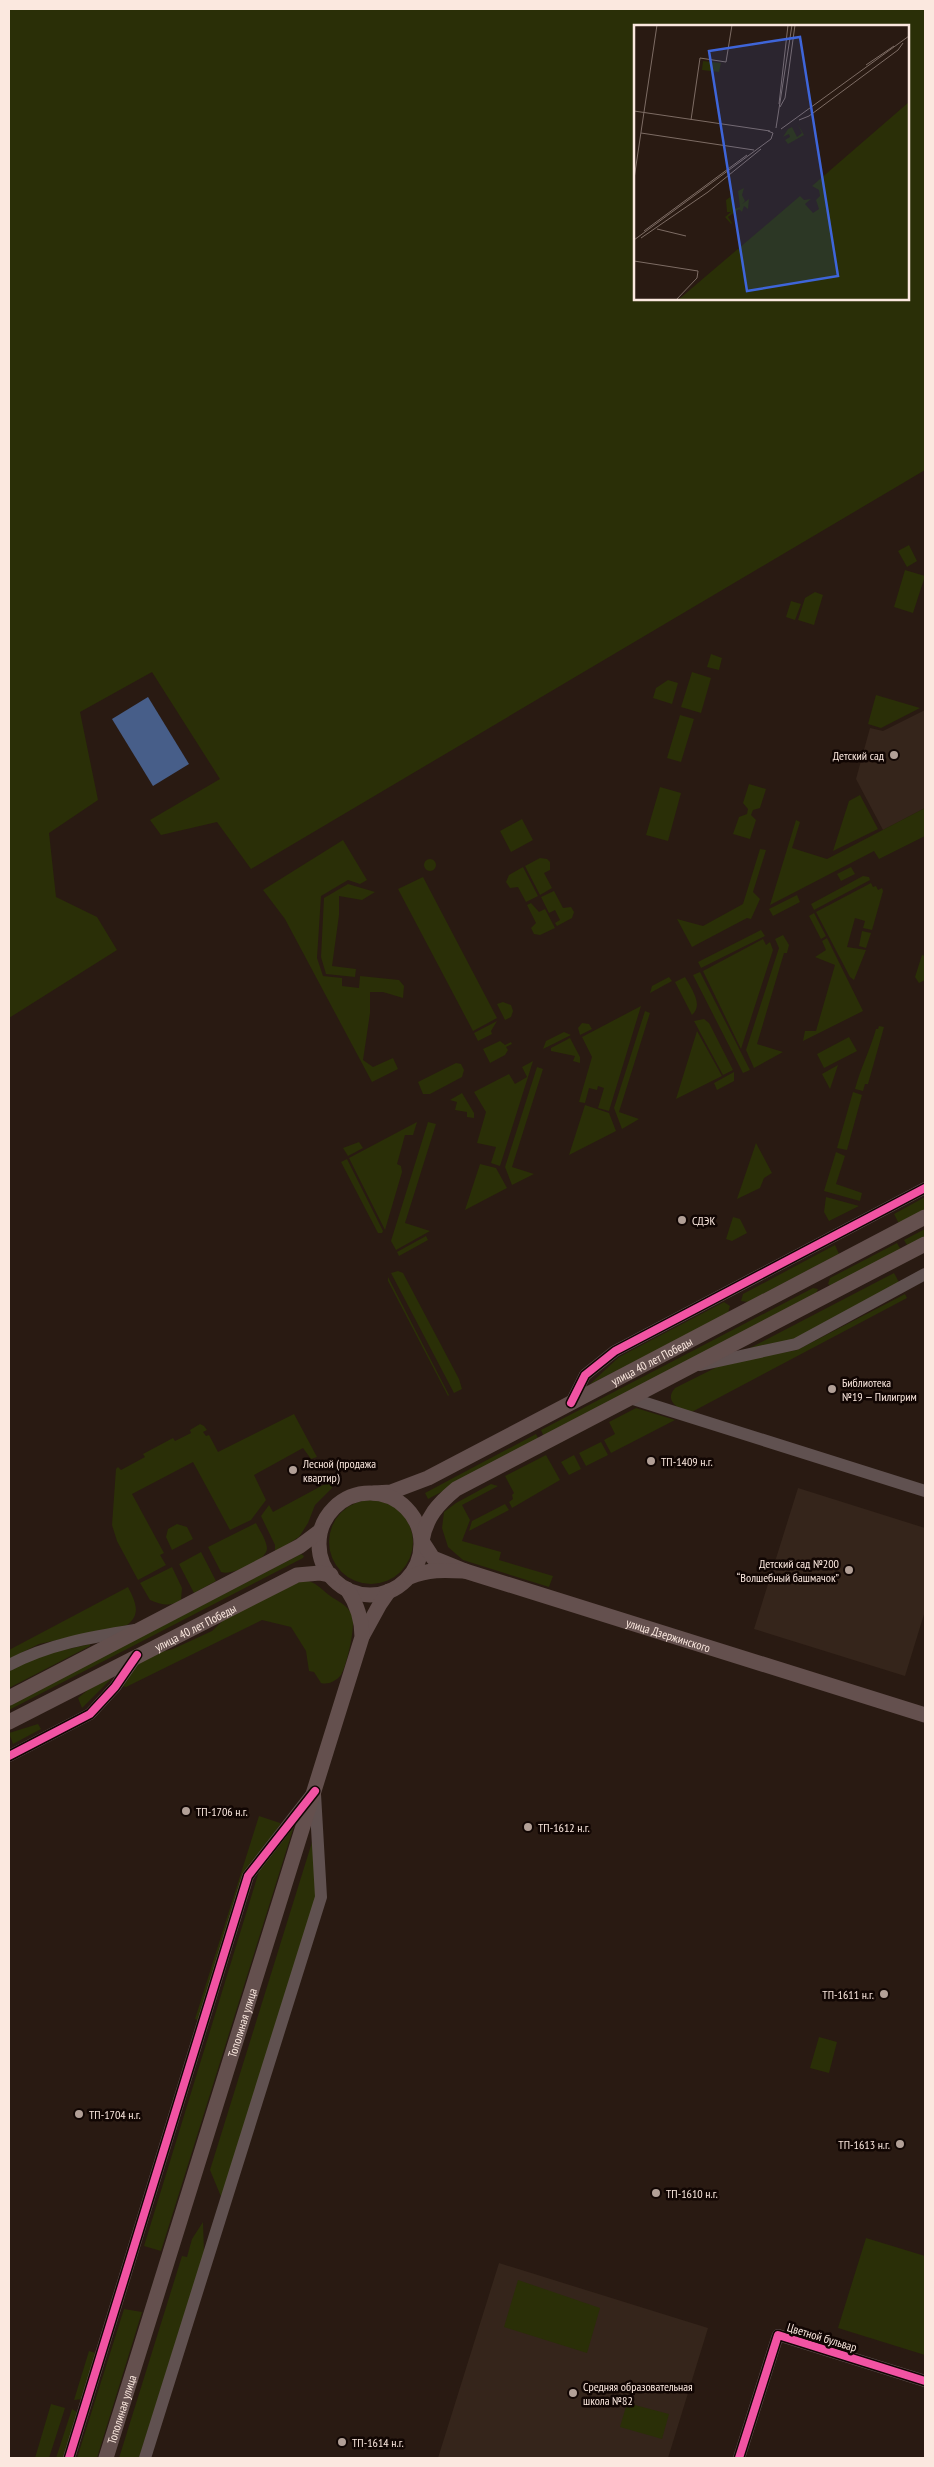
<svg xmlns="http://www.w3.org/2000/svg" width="934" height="2467" font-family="'PT Sans Narrow',sans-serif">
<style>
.education{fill:#35251b}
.green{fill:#2a2f07;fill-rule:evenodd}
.water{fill:#475e89}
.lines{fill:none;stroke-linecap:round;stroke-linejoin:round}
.minor{stroke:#605150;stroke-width:12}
.major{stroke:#64504e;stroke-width:15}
.cycleway-casing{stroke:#110603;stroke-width:11}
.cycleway{stroke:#f153a3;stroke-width:8}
.poi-dot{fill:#b2a097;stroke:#110603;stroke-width:2}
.labels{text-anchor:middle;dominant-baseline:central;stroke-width:5;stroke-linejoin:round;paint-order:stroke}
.poi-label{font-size:12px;fill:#fbe8df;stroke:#110603;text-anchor:start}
.street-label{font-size:12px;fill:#fbe8df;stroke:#110603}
.inset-road{fill:none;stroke:#7d6c64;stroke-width:1}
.view{fill:#3e65d9;fill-opacity:0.15;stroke:#3e65d9;stroke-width:2.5}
.inset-edge{fill:none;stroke:#fbe8df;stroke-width:2.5}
</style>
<rect width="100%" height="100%" fill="#291a12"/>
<path class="education" d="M925,710V808L883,830L856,779L870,728L883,731Z
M798,1488L925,1528V1611L905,1676L754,1629Z
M499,2263L708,2328L668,2458H438Z"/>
<path class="green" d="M9,9H925V470L251,869L217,822L161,835L150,820L220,779L152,672L80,712L98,800L49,833L56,897L97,917L117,950L9,1018ZM908,26V299H635V26Z
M909,545L917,561L907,567L898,551Z
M905,570L925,576L913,613L894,607Z
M815,592L823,595L814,625L798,620L805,598Z
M791,601L801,604L795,620L786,617Z
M711,654L722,658L719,670L707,667Z
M692,672L711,678L701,713L681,707Z
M668,680L678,683L672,704L653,698L656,688Z
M876,695L920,708L881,728L868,724Z
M680,715L694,719L681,762L667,758Z
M749,784L766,789L760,808L753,810L751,815L756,820L750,839L733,834L739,817L747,814L748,809L743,803Z
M660,787L681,793L668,841L646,835Z
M860,795L878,829L833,851L849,801Z
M925,808V836L879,859L874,851L770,905L796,820L800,822L792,848L827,859Z
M522,819L533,840L511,852L500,831Z
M343,840L367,880L360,884L348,880L321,896L317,958L323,976L342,978V986L359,988L360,976L399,980L404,986L403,998L383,992H370V1013L363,1060L373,1067L393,1058L398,1069L372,1082L285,919L263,890Z
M760,849L766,850L753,892L760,899L751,919L747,918L692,947L677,919L703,926L743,904Z
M540,858L547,859L550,862V870L544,873L552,888L540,895L525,866Z
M424 865a6 6 0 1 1 12 0a6 6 0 1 1-12 0Z
M523,867L538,896L526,902L518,887L510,888L506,882L509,875Z
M851,867L855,874L841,881L837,874Z
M863,876L869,877L870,880L814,910L811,904Z
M423,877L497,1018L473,1031L398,889Z
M871,883L873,887L876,886L878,890L882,888L883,891L872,930L863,928L865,921L855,918L847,947L866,950L854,980L850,977L816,912Z
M348,884L375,892L362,900L339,896V915L332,966L356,969L355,977L326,974L321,957L324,898Z
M554,891L563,908L571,907L574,912L572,918L557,926L555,923L560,920L555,910L549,913L541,897Z
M797,895L800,902L773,916L769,909Z
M531,903L539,912L545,909L555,928L540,935L534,934L531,928L536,923L527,905Z
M814,913L826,936L821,939L809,916Z
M761,930L765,936L701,968L698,962Z
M862,931L871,933L866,948L859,946Z
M783,935L789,945L787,953H784L757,1044L783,1052L754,1068L746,1050L779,948L775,939Z
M827,938L863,1011L803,1041L805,1031H816L835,965L815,957L826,950L822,941Z
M763,939L766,945L770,942L773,950L741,1049L703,971Z
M922,955L925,956V980L919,983L915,977Z
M700,972L750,1070L743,1073L693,975Z
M669,977L672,981L650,993L652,986Z
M685,977C691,988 704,1005 692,1015L675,982Z
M503,1002L511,1005L513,1011L511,1017L505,1020L497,1004Z
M641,1006L609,1111L598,1108L604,1088L598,1086L597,1090L589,1088L585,1103L579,1102L592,1057L582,1037Z
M645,1011L650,1013L619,1112L639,1119L622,1129L614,1108Z
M704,1019L709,1023L733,1070L723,1075L694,1021Z
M497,1021L491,1031L492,1034L478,1041L474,1033Z
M582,1023L589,1024L592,1029L580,1035L578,1028Z
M879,1026L884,1027L868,1084H865L863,1091L855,1089C861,1067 870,1050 876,1029H878Z
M697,1031L722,1076L676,1099Z
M564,1032L571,1035L543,1049L546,1041Z
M849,1037L857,1051L824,1068L817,1054Z
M570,1038L580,1057V1063L573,1061L575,1056L551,1051V1048Z
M500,1041L505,1045L511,1042L512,1044L506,1047L508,1050L505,1055L490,1063L483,1049Z
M533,1061L500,1166L491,1163L496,1147L477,1143L486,1112L474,1092L509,1074L515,1084L527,1077L522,1067Z
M456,1063L461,1064L464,1070L462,1077L430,1094H423L418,1082Z
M838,1065L830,1089L822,1074Z
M537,1067L543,1069L512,1167L534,1174L512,1185L505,1167Z
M734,1072V1081L717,1090L714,1083Z
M853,1092L862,1095L847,1150L837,1148Z
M462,1093L474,1113V1118L467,1117V1112L455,1110L457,1102L450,1100Z
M585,1105L609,1113L616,1131L569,1155Z
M417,1122L413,1135H405L397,1164L401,1166L402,1172L385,1230L349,1158Z
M428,1122L436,1124L405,1223L430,1231L396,1250L391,1241Z
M359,1142L363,1148L348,1156L343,1148Z
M756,1143L772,1173L764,1178L760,1188L737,1199Z
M836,1152L845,1156L836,1184L862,1193L860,1201L824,1191Z
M347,1159L383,1231L382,1233H378L341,1162Z
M480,1164L496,1168L507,1188L465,1210Z
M826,1197L859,1206L829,1221L824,1212Z
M925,1197V1210L899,1224L894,1214Z
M733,1217L740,1219L747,1233L732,1241L726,1239Z
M925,1229V1237L908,1247L904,1240Z
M426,1236L428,1240L399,1256L397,1252Z
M897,1243L901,1250L831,1286L828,1284L830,1278Z
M835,1245L839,1254L748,1302L741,1301L743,1294Z
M398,1271L403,1273L459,1379L462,1389L454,1393L391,1273Z
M894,1273L900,1284L794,1340L746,1350Z
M388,1277L449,1395L448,1396L388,1281Z
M813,1288L818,1289L816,1294L544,1437L541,1430Z
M905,1294L907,1298L688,1414C677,1407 664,1401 675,1388L723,1364L797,1350Z
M724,1302L730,1306L728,1313L589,1385L619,1357Z
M636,1408L675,1420L611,1453L604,1440L615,1434L609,1422Z
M294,1414L317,1457L311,1459L303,1448L254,1475L266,1500L251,1520L230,1530L193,1462L132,1494L164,1553L160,1555L166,1565L138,1580L117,1541L112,1525L116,1469L118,1467L121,1470L145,1457L143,1454L173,1438L175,1441L191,1433L190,1430L200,1424L204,1426L207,1430L203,1432L206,1436L209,1435L218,1452Z
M536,1434L539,1440L428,1499L425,1493Z
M601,1442L608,1455L586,1466L579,1453Z
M546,1455L560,1480L512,1508L509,1502L513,1499L512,1495L514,1493L505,1476Z
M574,1455L581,1469L569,1475L561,1462Z
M322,1474H327L331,1477L332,1488L315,1505L308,1523L299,1537L275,1552V1545L261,1516L269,1505L273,1512L325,1484Z
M491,1484L498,1486L462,1505L470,1520L462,1541L501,1552L499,1560L553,1576L549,1587L463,1560L448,1547L442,1528L444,1512L456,1503Z
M329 1542a42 42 0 1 1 84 0a42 42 0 1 1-84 0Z
M505,1504L509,1510L469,1531L472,1521Z
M256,1523C260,1531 267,1541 267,1549C266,1561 231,1576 221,1572L208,1547Z
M177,1524L187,1527L193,1539L172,1550L166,1537L168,1529Z
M201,1552L216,1581L194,1593L179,1564Z
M301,1554L304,1556L303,1558L9,1710V1705Z
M172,1567L182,1588L181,1600C171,1607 161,1605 150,1600L140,1583Z
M304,1580C316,1582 320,1588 329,1595C338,1602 347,1604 352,1615C356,1626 347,1665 341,1675C336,1681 329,1685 321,1683L314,1672L309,1671L306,1651L291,1627L262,1620L126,1687L122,1686L135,1663L153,1654L173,1649L212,1631L231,1613L291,1582Z
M128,1587C135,1601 142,1614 127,1625L39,1644L9,1659V1650Z
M90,1644V1646L9,1688V1670L33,1657Z
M111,1677L110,1680L82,1708L78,1698L99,1681Z
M38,1724L41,1729L13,1744L9,1733Z
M259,1816L280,1823V1825L251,1865L198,2020L195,2019Z
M294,1826L161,2251L144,2246L260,1868Z
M313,1839L318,1894L222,2199L210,2170Z
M819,2037L837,2042L829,2073L810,2068Z
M203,2222L204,2253L139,2458H119L182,2256L187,2257L192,2239Z
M866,2238L925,2256V2355L838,2328Z
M518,2280L600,2308L587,2353L504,2327Z
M124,2309L142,2312L97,2458H77Z
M89,2351L99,2354L82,2399L74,2400Z
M627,2403L669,2414L662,2439L620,2427Z
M51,2404L65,2408L49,2458H35Z
M72,2409L77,2412L66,2458H56Z"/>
<path class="water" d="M148,697L189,764L153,786L112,719Z"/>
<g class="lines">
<path class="minor" d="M700,1365L796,1344L925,1274
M630,1398L925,1491
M571,1403L585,1375L615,1351L925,1188
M9,1665C49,1644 91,1637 135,1630
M9,1756L90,1714L115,1687L136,1657
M69,2458L248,1876L311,1795
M145,2458L321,1897L315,1794
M739,2458L778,2335L925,2381"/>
<g class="major">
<path id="s1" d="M374,1493L391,1492L428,1478L925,1217"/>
<circle cx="370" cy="1544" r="51"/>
<path d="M465,1571L433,1558L422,1541C426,1517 438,1504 456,1489L925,1244"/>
<path id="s2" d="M410,1577C428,1569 445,1570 465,1571L925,1715"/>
<path d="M363,1635L380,1604L389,1591"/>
<path d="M9,1698L300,1546L320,1531"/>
<path id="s3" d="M9,1722L297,1575L320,1573L331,1575"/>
<path id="s4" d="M106,2458L362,1637C362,1619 357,1604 347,1589"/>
</g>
<g class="cycleway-casing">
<path id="cycleway" d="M571,1403L585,1375L615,1351L925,1188
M9,1756L90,1714L115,1687L137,1655
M69,2458L248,1876L315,1791
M739,2458L778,2335L925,2381"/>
</g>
<use href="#cycleway" class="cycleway"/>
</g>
<g class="poi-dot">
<circle cx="894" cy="755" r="5"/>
<circle cx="682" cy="1220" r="5"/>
<circle cx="832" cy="1389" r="5"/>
<circle cx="651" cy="1461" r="5"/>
<circle cx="293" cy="1470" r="5"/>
<circle cx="849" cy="1570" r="5"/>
<circle cx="186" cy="1811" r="5"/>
<circle cx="528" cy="1827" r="5"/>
<circle cx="884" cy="1994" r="5"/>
<circle cx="79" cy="2114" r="5"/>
<circle cx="900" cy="2144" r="5"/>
<circle cx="656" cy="2193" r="5"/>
<circle cx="573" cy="2393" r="5"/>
<circle cx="342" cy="2442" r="5"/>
</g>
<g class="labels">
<g class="poi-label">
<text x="884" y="755" text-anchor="end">Детский сад</text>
<text x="692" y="1220">СДЭК</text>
<text x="842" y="1382">Библиотека<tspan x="842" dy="14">№19 — Пилигрим</tspan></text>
<text x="661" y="1461">ТП-1409 н.г.</text>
<text x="303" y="1463">Лесной (продажа<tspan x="303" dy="14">квартир)</tspan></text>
<text x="839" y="1563" text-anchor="end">Детский сад №200<tspan x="839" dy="14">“Волшебный башмачок”</tspan></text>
<text x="196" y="1811">ТП-1706 н.г.</text>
<text x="538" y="1827">ТП-1612 н.г.</text>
<text x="874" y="1994" text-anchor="end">ТП-1611 н.г.</text>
<text x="89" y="2114">ТП-1704 н.г.</text>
<text x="890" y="2144" text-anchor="end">ТП-1613 н.г.</text>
<text x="666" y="2193">ТП-1610 н.г.</text>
<text x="583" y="2386">Средняя образовательная<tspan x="583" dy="14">школа №82</tspan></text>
<text x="352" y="2442">ТП-1614 н.г.</text>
</g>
<g class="street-label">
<text stroke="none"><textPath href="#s1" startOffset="309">улица 40 лет Победы</textPath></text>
<text stroke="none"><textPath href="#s3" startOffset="209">улица 40 лет Победы</textPath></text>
<text stroke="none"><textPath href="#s2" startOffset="269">улица Дзержинского</textPath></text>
<text stroke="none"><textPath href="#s4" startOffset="456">Тополиная улица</textPath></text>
<text transform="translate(822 2337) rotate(17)">Цветной бульвар</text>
<text stroke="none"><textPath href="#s4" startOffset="51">Тополиная улица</textPath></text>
</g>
</g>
<g transform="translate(634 25)">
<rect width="275" height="275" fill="#291a12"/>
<path d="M69,36L87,38L85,47L68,45ZM275,77V275H44L166,171L170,175L177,174L171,179L179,188L185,184L182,175L186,171L185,165L178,161ZM163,98L170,110L154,119L151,115L156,112L155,109L149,112L154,104L158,102L163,112L168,108ZM110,163L108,170L111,176L108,179L115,174L114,184L110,181L108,187L105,184L94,192L98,198L97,199L91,192L97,187H93L92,175L99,170L98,178L101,184L106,182L104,166Z" fill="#2a2f07"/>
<path class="inset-road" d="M232,40L260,21M145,79L154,0M146,82L151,73L161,0M0,86L136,106M57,95L66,33L92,37L98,0M165,95L175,91L264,25L269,18M142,103L158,0M147,104L275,11M7,108L120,125M0,154L23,0M23,204L52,211M10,206L113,130M7,213L74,167L127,124M0,215L137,114L139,108L134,106M0,236L64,246L63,253L42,275"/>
<path class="view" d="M166,12L204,251L113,266L75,26Z"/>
<rect width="275" height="275" class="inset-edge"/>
</g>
<rect width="934" height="2467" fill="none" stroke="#fbe8df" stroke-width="20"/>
</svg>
